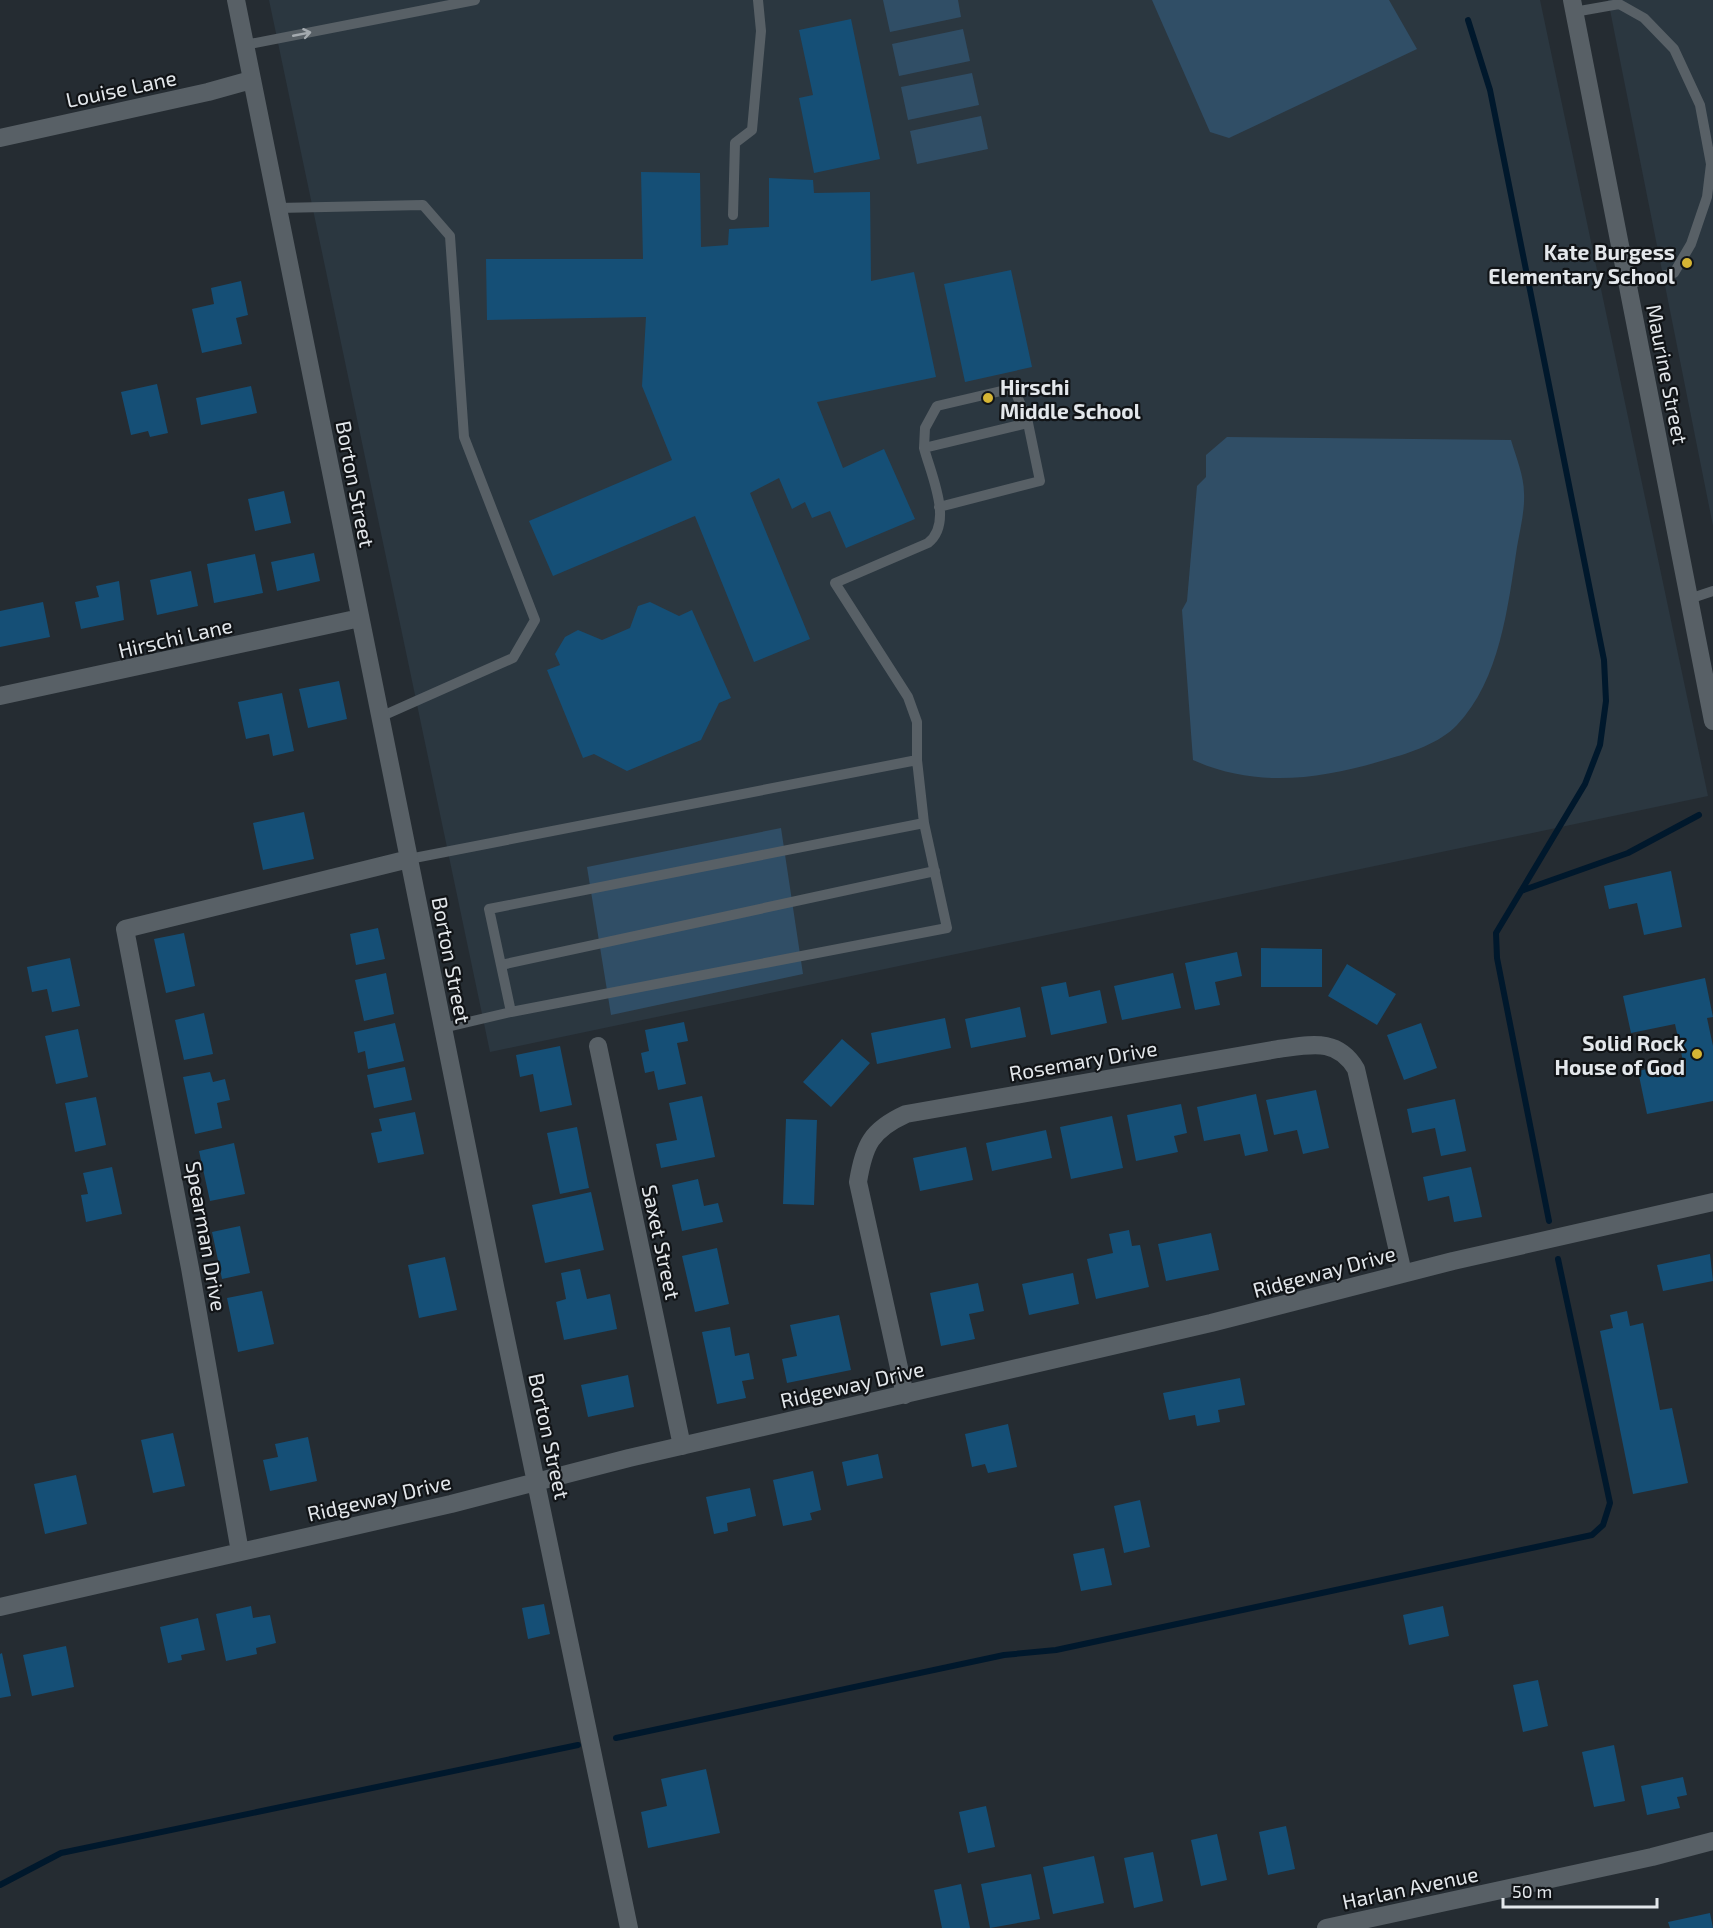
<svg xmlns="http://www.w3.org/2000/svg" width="1713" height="1928" font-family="'Exo 2',sans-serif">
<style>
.built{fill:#2b3740}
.green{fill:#304e66}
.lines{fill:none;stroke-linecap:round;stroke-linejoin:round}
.stream{stroke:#00182c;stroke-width:6}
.building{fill:#154f76}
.service{stroke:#586066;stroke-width:10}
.minor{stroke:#586066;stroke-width:18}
.tertiary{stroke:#586066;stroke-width:18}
.oneway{stroke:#a4aaaf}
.poi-dot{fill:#d6b534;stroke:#111417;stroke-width:2}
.labels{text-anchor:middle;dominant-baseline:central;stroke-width:4.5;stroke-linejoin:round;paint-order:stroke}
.street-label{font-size:21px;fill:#e3e7eb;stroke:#111417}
.poi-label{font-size:21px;font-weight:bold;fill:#e3e7eb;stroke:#111417;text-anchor:end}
</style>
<rect width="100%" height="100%" fill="#252c32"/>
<path class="built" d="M269,0H1540L1708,796L490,1052Z
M1608,0H1713V526Z"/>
<path class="green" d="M883,0H958L961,17L890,32Z
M1152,0H1389L1417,49L1229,138L1210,132Z
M963,29L970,61L899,76L892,44Z
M972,73L979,105L908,120L901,87Z
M981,116L988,149L917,164L910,131Z
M1227,437L1511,440C1516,457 1524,476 1524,493C1525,510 1520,530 1517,547C1508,606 1500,680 1457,725C1440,743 1410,753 1388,759C1322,779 1258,789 1193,760L1182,610L1187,601L1197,486L1206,477V455Z
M781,828L803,974L611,1015L587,867Z"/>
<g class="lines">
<path class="stream" d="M1468,20L1490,90L1604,660L1606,701L1600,745L1585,784L1496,933L1497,958L1549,1221
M1521,891L1628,853L1699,815
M616,1738L1004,1655L1056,1650L1592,1535L1603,1525L1610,1503L1558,1259
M0,1885L61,1853L578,1745"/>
</g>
<path class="building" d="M851,19L880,159L814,173L799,98L813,95L799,30Z
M641,172L700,173L701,247L728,245L729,229L769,227V178L813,180L814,193L870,192L871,281L914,272L936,377L817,402L843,468L884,449L915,519L846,548L830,511L812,518L805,502L792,509L779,478L750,493L810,639L754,662L695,516L553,576L529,521L672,460L642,386L646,317L487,320L486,259H643Z
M1011,270L1032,367L965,382L944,284Z
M241,281L248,315L236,318L242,344L202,353L192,309L214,304L211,288Z
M157,384L168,433L150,437L148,431L131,435L121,392Z
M251,386L257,413L201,425L196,398Z
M284,491L291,523L255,531L248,499Z
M314,553L320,581L277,591L271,562Z
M255,554L263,593L214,603L207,564Z
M191,571L198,606L157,615L150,580Z
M119,581L124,620L81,629L75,602L99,597L96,586Z
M43,602L50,637L0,647V611Z
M650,602L679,616L692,610L731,698L719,703L701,740L627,771L594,754L583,758L547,670L560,665L555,654L565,637L578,630L602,640L630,628L638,606Z
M339,681L347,719L308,728L299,689Z
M282,693L294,751L273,756L269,734L246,739L238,702Z
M304,812L314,859L263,870L253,823Z
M1671,871L1682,927L1644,935L1637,903L1609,909L1604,886Z
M378,928L385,959L356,965L350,934Z
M184,933L195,986L166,993L154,939Z
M1261,948L1322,949V987H1261Z
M1237,952L1242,976L1215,982L1220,1005L1195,1010L1185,963Z
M70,958L80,1006L52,1012L47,989L32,992L27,967Z
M1347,964L1396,994L1377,1025L1328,996Z
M386,973L394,1014L364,1021L355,980Z
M1173,973L1181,1008L1122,1020L1114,986Z
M1705,978L1713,1017L1707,1018L1713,1046V1101L1647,1114L1638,1071L1683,1061L1675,1024L1631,1033L1623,996Z
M1066,982L1069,997L1100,990L1107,1023L1051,1035L1041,987Z
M1020,1007L1026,1037L971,1048L965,1019Z
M204,1013L213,1054L184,1060L175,1020Z
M945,1018L951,1048L877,1064L871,1033Z
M684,1022L688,1041L677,1043L686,1084L658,1090L654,1071L645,1073L641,1053L649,1051L645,1030Z
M395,1023L404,1061L368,1069L365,1051L358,1053L354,1032Z
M1421,1023L1437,1068L1404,1080L1387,1035Z
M78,1029L88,1077L56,1084L45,1036Z
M842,1039L870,1063L831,1107L803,1082Z
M560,1046L572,1105L540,1112L533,1074L520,1077L516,1055Z
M405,1067L412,1100L374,1108L367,1075Z
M210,1072L213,1082L225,1079L230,1100L217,1103L222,1128L195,1134L183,1077Z
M1316,1090L1329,1148L1303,1154L1297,1130L1274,1135L1266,1100Z
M1256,1094L1268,1151L1245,1156L1240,1134L1204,1141L1197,1107Z
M702,1096L715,1157L661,1168L656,1144L677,1140L669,1103Z
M96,1097L106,1145L75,1152L65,1103Z
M1455,1099L1466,1151L1441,1156L1435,1128L1412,1133L1407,1109Z
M1181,1104L1187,1133L1174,1136L1178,1152L1136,1161L1127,1115Z
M415,1112L424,1154L378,1163L371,1133L382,1131L379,1119Z
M1112,1116L1123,1168L1071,1179L1060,1127Z
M786,1119L817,1120L814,1205L783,1204Z
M577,1127L589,1188L560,1194L547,1133Z
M1046,1130L1052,1158L992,1171L986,1143Z
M234,1143L245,1194L210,1201L199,1151Z
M966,1147L973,1180L920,1191L913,1158Z
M112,1167L122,1214L86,1222L81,1195L88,1194L83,1173Z
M1471,1167L1482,1217L1454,1222L1449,1196L1428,1201L1423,1177Z
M698,1179L704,1206L718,1203L723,1222L682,1231L672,1185Z
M591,1192L604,1250L545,1263L532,1205Z
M240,1226L250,1273L222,1279L212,1232Z
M1129,1230L1132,1246L1140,1245L1149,1287L1096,1299L1087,1259L1113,1253L1109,1234Z
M1211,1233L1219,1270L1166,1281L1158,1244Z
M717,1248L729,1304L695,1312L682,1256Z
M1710,1254L1713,1281L1663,1291L1657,1265Z
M445,1257L457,1310L419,1318L408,1265Z
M580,1269L587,1299L610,1294L617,1329L564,1340L556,1302L566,1299L561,1273Z
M1073,1273L1079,1304L1029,1315L1022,1284Z
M978,1283L984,1311L969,1314L975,1339L941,1346L930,1293Z
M262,1291L274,1344L238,1352L227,1298Z
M1627,1311L1630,1326L1643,1323L1660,1410L1672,1408L1688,1483L1633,1494L1600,1331L1613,1328L1610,1315Z
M839,1315L851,1370L787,1383L782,1359L797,1356L790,1325Z
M730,1327L735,1356L749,1353L754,1379L742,1381L746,1398L717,1404L702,1332Z
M628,1375L634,1407L588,1417L581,1385Z
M1240,1378L1245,1405L1218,1410L1220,1422L1197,1426L1195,1415L1169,1420L1163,1393Z
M1008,1424L1017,1467L988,1473L985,1464L972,1467L965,1434Z
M173,1433L185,1486L153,1493L141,1440Z
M308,1437L317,1481L270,1491L263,1460L278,1457L275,1444Z
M878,1454L883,1478L847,1486L842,1462Z
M813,1471L821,1510L810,1513L812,1520L783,1526L773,1480Z
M76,1475L87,1524L45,1534L34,1484Z
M750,1488L756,1516L727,1523L728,1531L714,1534L706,1497Z
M1140,1500L1150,1547L1124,1553L1114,1506Z
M1104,1548L1112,1585L1081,1591L1073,1554Z
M544,1604L550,1634L528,1639L522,1608Z
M251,1606L253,1618L270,1615L276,1643L256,1648L257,1654L226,1661L216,1614Z
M1443,1606L1449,1636L1409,1645L1403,1615Z
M198,1618L205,1650L181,1655L182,1660L168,1663L160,1627Z
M66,1646L74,1687L32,1696L23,1655Z
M2,1653L11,1696L0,1698V1654Z
M1538,1680L1548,1726L1523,1732L1513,1685Z
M1614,1745L1625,1801L1594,1807L1582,1752Z
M706,1769L720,1833L648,1848L641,1812L667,1806L661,1779Z
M1683,1777L1687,1795L1677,1797L1680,1808L1647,1815L1641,1786Z
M986,1806L995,1847L968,1853L959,1812Z
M1286,1826L1295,1869L1268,1875L1259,1832Z
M1217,1834L1227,1880L1201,1886L1191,1840Z
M1153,1852L1163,1901L1134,1908L1124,1858Z
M1094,1856L1104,1903L1053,1914L1043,1867Z
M1031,1874L1040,1919L990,1928L981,1884Z
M961,1884L970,1928H942L934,1890Z
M1710,1913L1713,1928H1670L1668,1922Z"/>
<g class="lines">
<path class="service" d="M1574,12L1619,4L1644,18L1674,49L1700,105L1711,164L1707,197L1691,244L1674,273L1627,284
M245,45L475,0
M277,208L423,205L450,236L464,437L535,620L513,658L380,717
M733,215L735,143L752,130L761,31L758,0
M924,448L925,428L937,406L1014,388L1028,423
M1689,599L1713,591
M917,760V722L908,697L835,583L928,543C954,523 931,475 924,448L1028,423L1040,481L939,507
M409,859L917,760L924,823
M501,965L935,871
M443,1028L511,1012L489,909L924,823L947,928L511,1012"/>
<path class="minor" d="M236,0L496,1291L629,1928
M0,138L208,92L251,80
M0,696L360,618
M598,1046L682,1446
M905,1395L858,1182C864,1145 871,1130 906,1114L1278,1049C1310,1045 1337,1037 1356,1069L1403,1273
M240,1552L190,1268L125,929L409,859
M0,1607L451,1504L629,1458L1211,1323L1453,1261L1713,1202
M1326,1928L1652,1857L1713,1841"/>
<path class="tertiary" d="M1572,0L1713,721"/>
</g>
<defs><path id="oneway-shaft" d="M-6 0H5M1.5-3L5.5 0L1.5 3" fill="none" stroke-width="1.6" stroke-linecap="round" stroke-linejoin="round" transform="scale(1.5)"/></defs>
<use class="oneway" href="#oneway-shaft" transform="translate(302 34) rotate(-11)"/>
<g class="poi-dot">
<circle cx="1687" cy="263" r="6"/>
<circle cx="988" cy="398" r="6"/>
<circle cx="1697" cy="1054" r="6"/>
</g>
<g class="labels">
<g class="street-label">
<text transform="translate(121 88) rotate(-12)">Louise Lane</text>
<text transform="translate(1668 374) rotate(79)">Maurine Street</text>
<text transform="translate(356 484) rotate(79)">Borton Street</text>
<text transform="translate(175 637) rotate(-13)">Hirschi Lane</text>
<text transform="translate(452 960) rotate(79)">Borton Street</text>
<text transform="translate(1083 1060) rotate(-10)">Rosemary Drive</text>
<text transform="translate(207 1236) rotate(80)">Spearman Drive</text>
<text transform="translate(662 1242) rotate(78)">Saxet Street</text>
<text transform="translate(1324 1271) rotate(-15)">Ridgeway Drive</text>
<text transform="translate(852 1384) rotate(-13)">Ridgeway Drive</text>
<text transform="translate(550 1436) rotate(78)">Borton Street</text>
<text transform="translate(379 1497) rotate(-13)">Ridgeway Drive</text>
<text transform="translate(1410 1887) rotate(-12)">Harlan Avenue</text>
</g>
<g class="poi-label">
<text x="1675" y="251">Kate Burgess<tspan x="1675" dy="24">Elementary School</tspan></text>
<text x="1000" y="386" text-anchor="start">Hirschi<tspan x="1000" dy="24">Middle School</tspan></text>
<text x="1685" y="1042">Solid Rock<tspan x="1685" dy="24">House of God</tspan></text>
</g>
</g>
<path d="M1503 1898v9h154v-9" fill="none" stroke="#e3e7eb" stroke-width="3"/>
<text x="1512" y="1898" font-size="18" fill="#e3e7eb" stroke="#111417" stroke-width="4.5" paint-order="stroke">50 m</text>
</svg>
